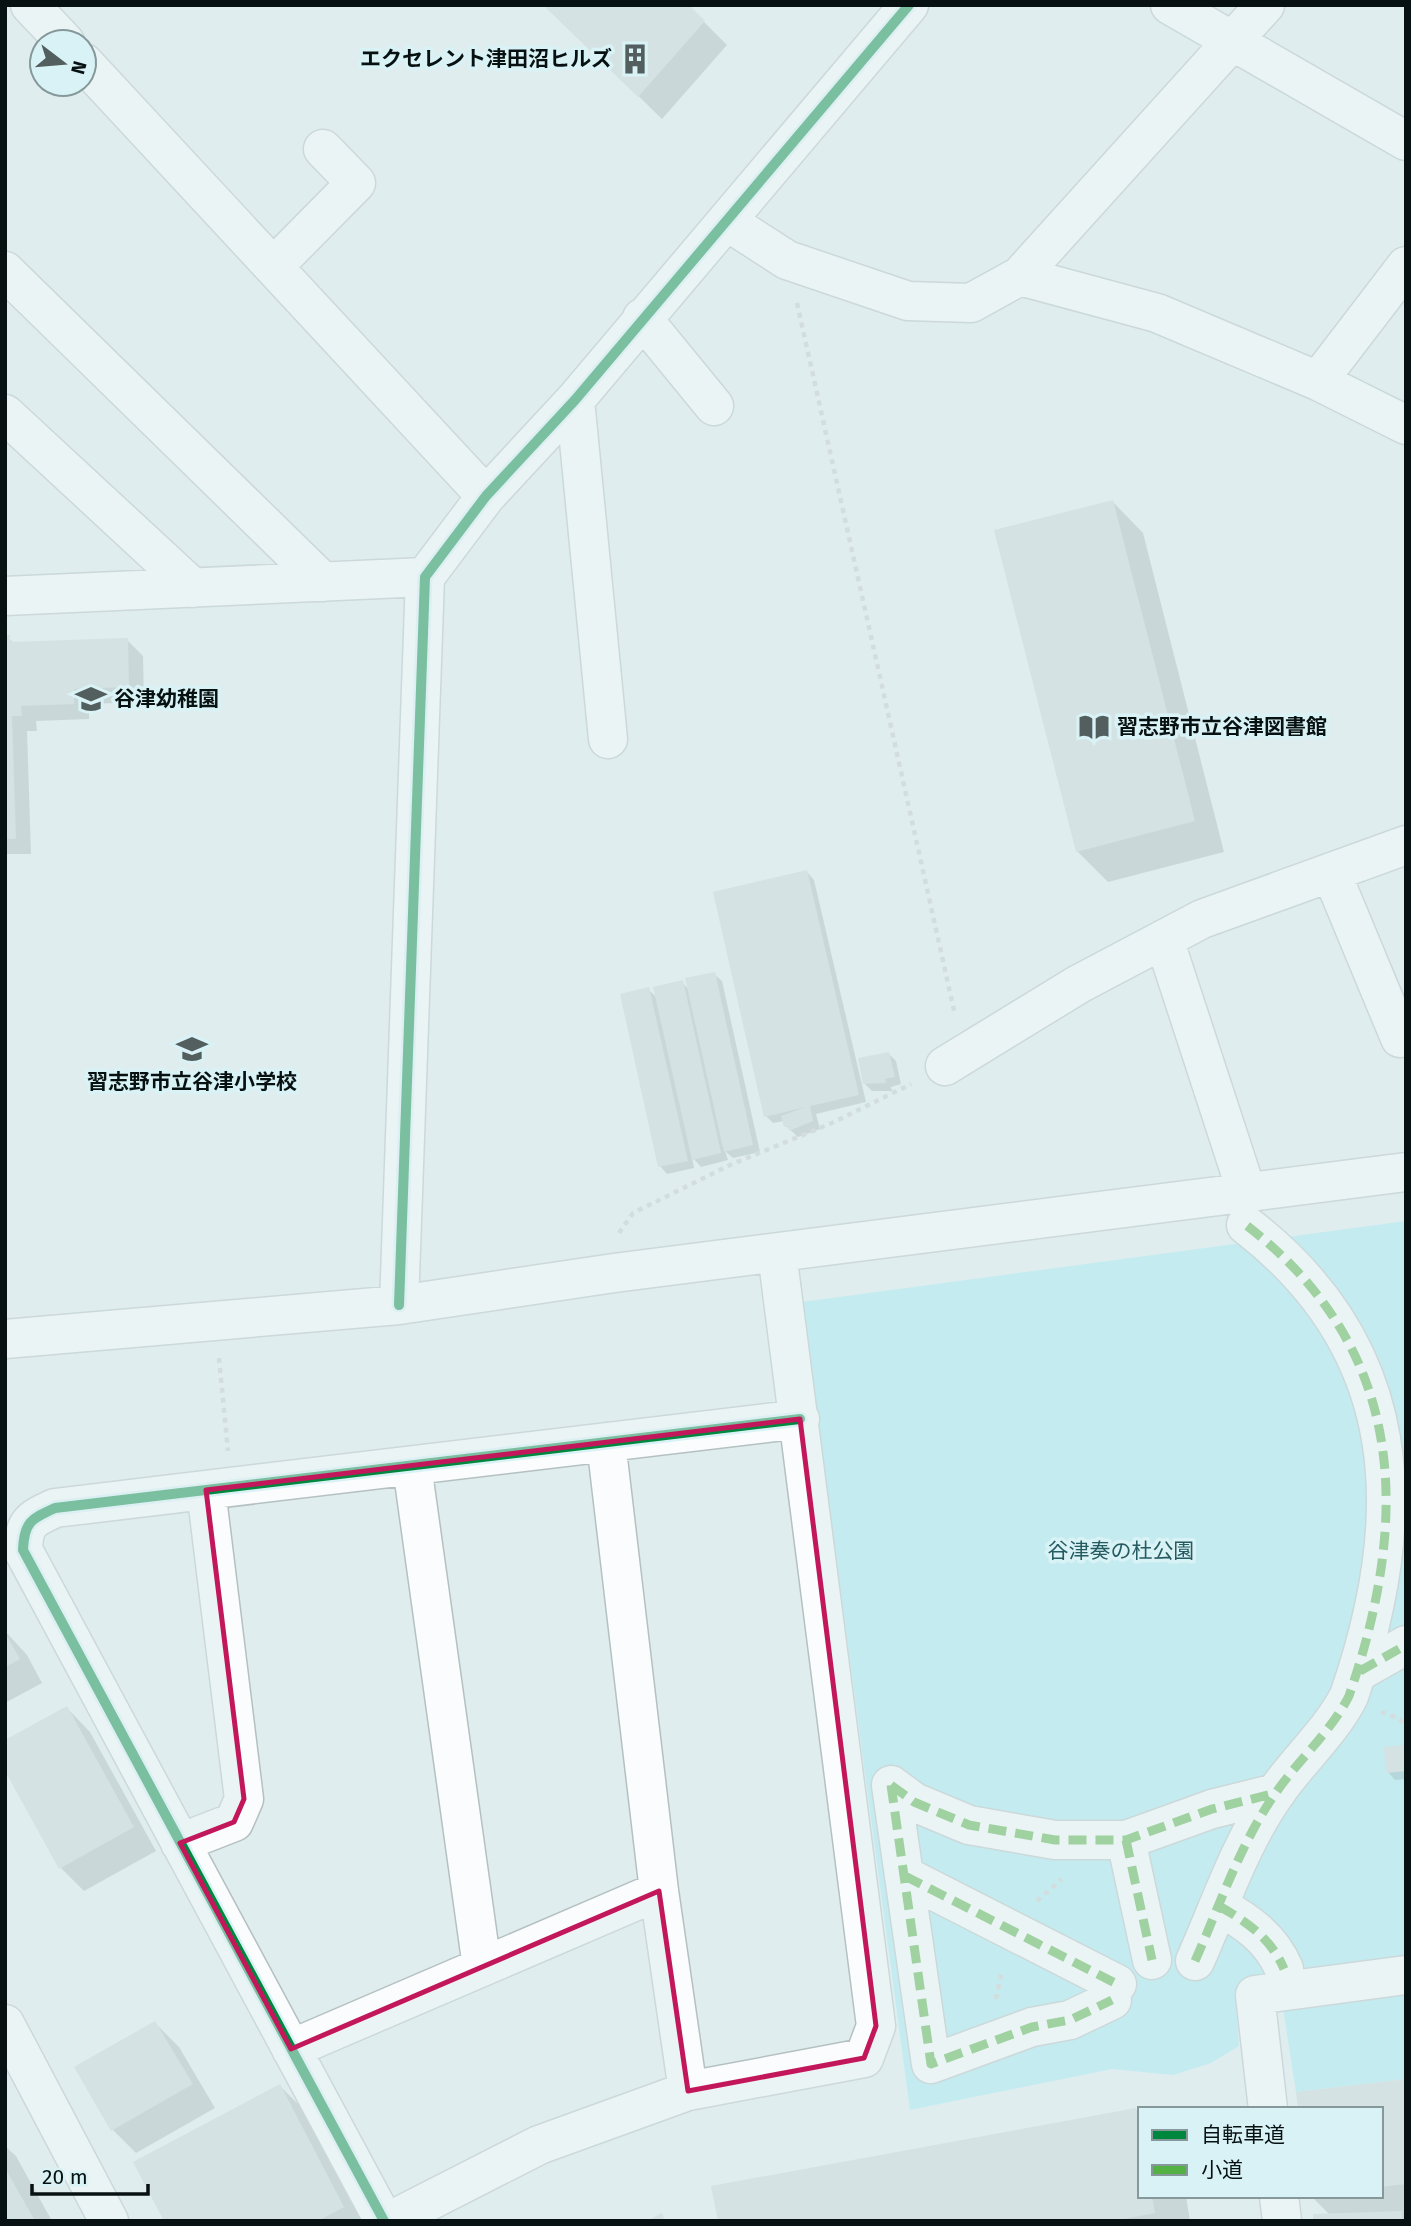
<svg xmlns="http://www.w3.org/2000/svg" width="1411" height="2226" font-family="'Fira Sans','Noto Sans JP',sans-serif">
<style>
.green{fill:#a5eaf1}
.shadow{fill:#0003}
.building{fill:#c9d4d5}
.lines{fill:none;stroke-linecap:round;stroke-linejoin:round}
.minor-casing{stroke:#b5c0c1;stroke-width:41}
.path{stroke:#c6cacb;stroke-width:4.5;stroke-dasharray:5 5;stroke-linecap:butt}
.minor{stroke:#fafcfd;stroke-width:38}
.quiet{stroke:#54b144;stroke-width:9;stroke-dasharray:18 9;stroke-linecap:butt}
.cycleway-casing{stroke:#d9f2f5;stroke-width:15}
.cycleway{stroke:#00873e;stroke-width:10}
.marked{fill:none;stroke:#c2185b;stroke-width:5;stroke-linejoin:round}
.labels{text-anchor:middle;dominant-baseline:central;stroke-width:7;stroke-linejoin:round;paint-order:stroke}
.poi-label{font-size:21px;font-weight:bold;fill:#081112;stroke:#d9f2f5;text-anchor:start}
.park-label{font-size:21px;fill:#255c61;stroke:#d9f2f5}
</style>
<rect width="100%" height="100%" fill="#dfedef"/>
<path class="green" d="M1406,1221V1962L1235,1990L1239,2046L1211,2063L1173,2075L1112,2069L910,2110L802,1302Z
M1406,1993V2079L1296,2092L1283,2008Z"/>
<path class="shadow" d="M545,5L704,22L727,45L662,119Z
M1113,502L1143,533L1224,852L1108,882L1077,851Z
M5,637L16,644L127,640L143,656L144,702L89,704V719L36,721L37,731H27L31,854H5Z
M807,872L814,880L866,1102L816,1114L820,1129L798,1137L786,1126L784,1121L773,1123L766,1116Z
M714,974L722,981L760,1152L733,1158L725,1151L728,1160L701,1167L692,1157L694,1168L667,1174L660,1166L648,989L658,999L682,982L689,990Z
M889,1054L896,1061L901,1084L891,1087L892,1091H872L862,1081Z
M5,1631L27,1655L42,1683L5,1703Z
M67,1708L90,1732L156,1851L84,1891L61,1868Z
M1406,1747V1779L1395,1780L1388,1772Z
M155,2023L179,2047L215,2108L136,2153L113,2130Z
M1406,2080V2221H1315L1330,2215L1311,2196H1381V2109Z
M280,2086L310,2116L365,2221H166Z
M1136,2110L1140,2114V2196H1186L1190,2221H719Z
M5,2146L16,2156L52,2221H5Z"/>
<path class="building" d="M543,5H689L705,21L638,97Z
M1113,500L1195,821L1076,852L994,530Z
M5,635H10V642L128,638L129,687L74,689V704L21,706L22,716H12L16,839H5Z
M807,870L859,1095L810,1106L813,1121L789,1131L788,1126L784,1127L781,1116L806,1107L764,1117L713,892Z
M715,972L753,1145L724,1152L685,978Z
M683,980L721,1153L692,1160L653,987Z
M649,987L688,1161L658,1167L620,994Z
M889,1052L895,1077L885,1079L886,1083L863,1084L858,1058Z
M5,1633L20,1659L5,1667Z
M67,1706L134,1827L59,1869L5,1771V1740Z
M1406,1745V1771L1386,1773L1384,1747Z
M155,2021L193,2084L111,2131L74,2067Z
M1406,2079V2184L1381,2187V2109H1298L1296,2092Z
M280,2084L344,2207L318,2221H164L133,2162Z
M1136,2108L1140,2128V2196H1152L1155,2213L1114,2221H718L711,2186Z
M5,2168L35,2221H5Z
M1402,2211V2221H1313V2214Z
M662,2213L665,2221H647Z"/>
<g class="lines">
<g class="minor-casing">
<path id="minor" d="M30,5L65,42
M1170,5L1406,141
M84,63L486,496
M728,222L787,260L908,301L971,303L1020,276L1157,313L1318,381L1406,425
M275,265L356,183L323,149
M5,271L323,582
M1020,276L1265,5
M642,318L714,406
M1318,381L1406,266
M575,400L608,739
M5,414L193,588
M5,596L425,577
M1331,872L1400,1038L1406,1037
M1164,939L1247,1193
M945,1066L1079,984L1202,919L1406,845
M399,1305L425,577L486,496L575,400L909,5
M5,1339L399,1305L614,1273L1406,1172
M606,1442L659,1891L688,2091
M412,1466L482,1967
M1360,1671L1406,1645
M891,1785L931,2064L1032,2027L1070,2020L1112,2000
M891,1785L914,1802L969,1825L1055,1840H1126L1212,1809L1276,1793
M1126,1840L1152,1960
M180,1843L234,1822L244,1799L206,1490
M905,1876L1117,1984
M1219,1906C1247,1922 1271,1938 1284,1969
M1195,1961C1220,1905 1240,1844 1275,1794C1298,1760 1330,1733 1349,1696C1411,1516 1407,1349 1246,1225
M5,2024L109,2221
M291,2049L659,1891
M1268,2109L1255,1995L1406,1975
M1279,2196L1282,2221
M384,2221L23,1550C24,1522 31,1519 55,1508L800,1419
M390,2221L539,2145L688,2091L864,2058L876,2026L777,1253"/>
</g>
<path class="path" d="M797,303L955,1015
M619,1233L633,1213L730,1165L832,1123L911,1084
M219,1358L228,1451
M1381,1712L1400,1719L1406,1728
M1037,1901L1062,1879
M996,1999L1002,1970"/>
<use href="#minor" class="minor"/>
<path class="quiet" d="M1360,1671L1406,1645
M891,1785L931,2064L1032,2027L1070,2020L1112,2000
M891,1785L914,1802L969,1825L1055,1840H1126L1212,1809L1276,1793
M1126,1840L1152,1960
M905,1876L1117,1984
M1219,1906C1247,1922 1271,1938 1284,1969
M1195,1961C1220,1905 1240,1844 1275,1794C1298,1760 1330,1733 1349,1696C1411,1516 1407,1349 1246,1225"/>
<g class="cycleway-casing">
<path id="cycleway" d="M399,1305L425,577L486,496L575,400L909,5
M384,2221L23,1550C24,1522 31,1519 55,1508L800,1419"/>
</g>
<use href="#cycleway" class="cycleway"/>
</g>
<path d="M0 0H1411V2226H0ZM800,1419L876,2026L864,2058L688,2091L659,1891L291,2049L180,1843L234,1822L244,1799L206,1490Z" fill="#dfedef" fill-opacity=".55" fill-rule="evenodd"/>
<path class="marked" d="M800,1419L876,2026L864,2058L688,2091L659,1891L291,2049L180,1843L234,1822L244,1799L206,1490Z"/>
<defs>
<g id="building-bare" transform="scale(2.415)"><path d="M-4-6H4V6H1V3H-1V6H-4ZM-2.5-4.3h1.7v1.8h-1.7ZM.8-4.3h1.7v1.8H.8ZM-2.5-1h1.7V.8h-1.7ZM.8-1h1.7V.8H.8Z" fill="#535e5f" stroke="#d9f2f5" stroke-width="2.5" paint-order="stroke"/></g>
<g id="school-bare" transform="scale(2.415)"><path d="M0-5L7-2L0 1L-7-2ZM-4 1L0 2.5L4 1V4Q0 6-4 4Z" fill="#535e5f" stroke="#d9f2f5" stroke-width="2.5" paint-order="stroke"/></g>
<g id="library-bare" transform="scale(2.415)"><path d="M-6-4Q-3-5.5-.7-3.5V5Q-3 3-6 4ZM6-4Q3-5.5 .7-3.5V5Q3 3 6 4Z" fill="#535e5f" stroke="#d9f2f5" stroke-width="2.5" paint-order="stroke"/></g>
</defs>
<g fill-rule="evenodd">
<use href="#building-bare" x="635" y="59"/>
<use href="#school-bare" x="91" y="699"/>
<use href="#library-bare" x="1094" y="727"/>
<use href="#school-bare" x="192" y="1049"/>
</g>
<g class="labels">
<g class="poi-label">
<text x="612" y="59" text-anchor="end">エクセレント津田沼ヒルズ</text>
<text x="114" y="699">谷津幼稚園</text>
<text x="1117" y="727">習志野市立谷津図書館</text>
<text x="192" y="1082" text-anchor="middle">習志野市立谷津小学校</text>
</g>
<g class="park-label">
<text x="1121" y="1551">谷津奏の杜公園</text>
</g>
</g>
<rect width="1411" height="2226" fill="none" stroke="#081112" stroke-width="14"/>
<rect x="1138" y="2107" width="245" height="91" fill="#d9f2f5" stroke="#85989a" stroke-width="2"/>
<rect x="1152" y="2130" width="35" height="10" fill="#00873e" stroke="#85989a" stroke-width="2"/>
<text x="1201" y="2142" font-size="21" fill="#081112">自転車道</text>
<rect x="1152" y="2165" width="35" height="10" fill="#54b144" stroke="#85989a" stroke-width="2"/>
<text x="1201" y="2177" font-size="21" fill="#081112">小道</text>
<g transform="translate(63 63) rotate(106)"><circle r="33" fill="#d9f2f5" stroke="#85989a" stroke-width="2"/>
<path d="M0-5L12 26L0 18L-12 26Z" fill="#535e5f"/>
<text y="-10" font-size="19" font-weight="bold" text-anchor="middle" fill="#081112">N</text>
</g>
<path d="M32 2184v10h116v-10" fill="none" stroke="#081112" stroke-width="3.5"/>
<text x="42" y="2184" font-size="21" fill="#081112" stroke="#d9f2f5" stroke-width="5" paint-order="stroke">20 m</text>
</svg>
